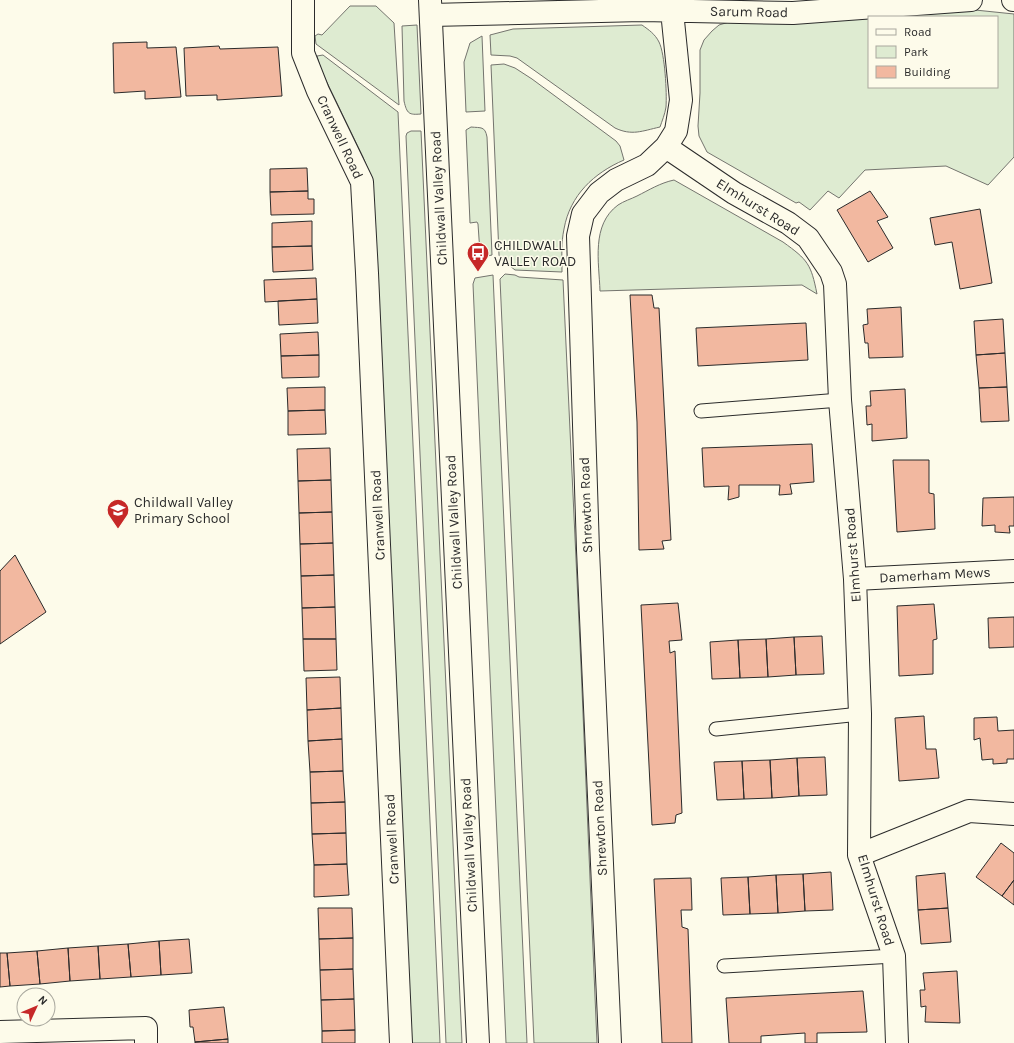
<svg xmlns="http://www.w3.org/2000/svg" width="1014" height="1043" font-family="Karla,sans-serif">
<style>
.green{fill:#deebd1;stroke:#74746e;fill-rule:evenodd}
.building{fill:#f2b8a0;stroke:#2b2b2b}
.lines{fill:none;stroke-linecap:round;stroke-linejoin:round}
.lane-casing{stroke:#2b2b2b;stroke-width:15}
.street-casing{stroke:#2b2b2b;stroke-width:24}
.secondary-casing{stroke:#2b2b2b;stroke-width:24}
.lane{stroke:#fdfbea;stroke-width:13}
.street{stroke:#fdfbea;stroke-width:22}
.secondary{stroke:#fdfbea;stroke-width:22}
.labels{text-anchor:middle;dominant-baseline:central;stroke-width:3;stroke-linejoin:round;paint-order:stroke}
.street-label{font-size:14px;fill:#2b2b2b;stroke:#fdfbea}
.poi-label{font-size:14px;fill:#2b2b2b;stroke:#fdfbea;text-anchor:start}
</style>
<rect width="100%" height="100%" fill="#fdfbea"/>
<path class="green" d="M350,6H376L394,23L399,105L316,44L315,36L318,34L322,35Z
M975,10L1014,14V157L988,185L946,166L865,170L839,198L828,191L810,210L799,202L796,203L707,152L699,136L698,126L700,93V50L704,40L712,31L719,25L729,22ZM869,17H997V87H869Z
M417,25L421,114C409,115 407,114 404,101L402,26Z
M642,25C649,30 655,34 659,42C665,54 667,93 666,107C665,114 662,121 660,127C642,131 632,136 615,128L517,58L510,56L491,55L490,35L513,29Z
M482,36L485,111L466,112L464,62L470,43Z
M323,55L398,112L440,1043H409L369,172L363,157L321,70L317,56Z
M504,64L515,68L532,79L616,141L620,146L624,160C594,173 570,195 564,229C561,243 562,257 562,272L515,270L500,258L499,255L491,65Z
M471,127C481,128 485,126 487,137L492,255L483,257L480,253L478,224L477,222L470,223L466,130Z
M411,131H421L462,1043H446L406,136L407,133Z
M674,180L783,242C808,260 811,264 817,294L802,285L600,291C599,262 591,225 618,205C624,201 631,199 637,196C649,190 660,183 674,180Z
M505,274L515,275L519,277L563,280L581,666L597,1043H534L500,279Z
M493,275L527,1043H506L473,284L475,278Z"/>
<path class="building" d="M147,42V48L176,47L181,97L145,99V91L114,93L113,43Z
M219,46L220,49L278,47L282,96L217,100V95L186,96L184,48Z
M307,168L308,191L270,192V169Z
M308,191V199H314V214L271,215L270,192Z
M870,191L888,217L877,221L893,248L868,262L837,210Z
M980,209L992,283L960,289L952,242L935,245L930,218Z
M312,221V246L272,247V223Z
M312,246L313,270L273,272L272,247Z
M316,278L317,299L265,302L264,280Z
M630,295H652L654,308H659L671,540L662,541L664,549L639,550L637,422Z
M317,299L318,323L279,325L278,301Z
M901,307L903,357L869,358L868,343H865L863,325L868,324L867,309Z
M1003,319L1005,353L976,355L974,321Z
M806,323L808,360L698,366L696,328Z
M318,332L319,355L281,356L280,334Z
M1005,353L1007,387L979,388L976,355Z
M319,355V377L282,378L281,356Z
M325,387V410L288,411L287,388Z
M1007,387L1009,421L981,422L979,388Z
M905,389L907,438L872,441V424L867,425L866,406H871L870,391Z
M325,410L326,434L288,435V411Z
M812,444L814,482L790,484L792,494L779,495L780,485H739V497L728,500L729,486L704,487L702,448Z
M330,448L331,480L298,481L297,449Z
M893,460H929V493L934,494L935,529L897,532Z
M331,480L332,512L299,513L298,481Z
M1014,497V526H1009L1010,533L995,532V525L982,526L983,498Z
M332,512L333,543L300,544L299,513Z
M333,543L334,575L301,576L300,544Z
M15,555L46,612L0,644V571Z
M334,575L335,607L302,608L301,576Z
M678,603L682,640L669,641L670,653L675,651L682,813L676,815L675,823L652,825L641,605Z
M934,604L937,639L933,640V674L899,676L897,606Z
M335,607L336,639H303L302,608Z
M1014,617V647L989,648L988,618Z
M822,636L824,674L796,675L794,637Z
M794,637L796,675L768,677L766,639Z
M303,639H336L337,670L304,671Z
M766,639L768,677L740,678L738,640Z
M738,640L740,678L712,679L710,642Z
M340,677L341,708L307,710L306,678Z
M341,708L342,739L308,741L307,710Z
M924,716L926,749H936L939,778L899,781L895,718Z
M997,717L998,731L1014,730V759H1007V763L993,764V759L982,760L980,738L974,740V718Z
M342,739L343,771L310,772L308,741Z
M825,757L827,795L799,796L797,758Z
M797,758L799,796L772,798L770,760Z
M770,760L772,798L744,799L742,761Z
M742,761L744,799L717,800L714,762Z
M343,771L345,802L311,803L310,772Z
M345,802L346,833L312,834L311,803Z
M346,833L347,864L314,865L312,834Z
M1001,843L1014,853V880L1002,896L976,877Z
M347,864L349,895L314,897V865Z
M831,872L833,910L805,911L803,874Z
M945,873L948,908L918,910L916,876Z
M803,874L805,911L778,913L776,875Z
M776,875L778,913L750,914L748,877Z
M748,877L750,914L723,915L721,878Z
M691,878L692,910H681L682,927L688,929L692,1043H662L654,879Z
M1014,880V905L1002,896Z
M318,908H352L353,938L319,939Z
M948,908L951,942L921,944L918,910Z
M353,938V969L320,970L319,939Z
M189,939L192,973L161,975L159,941Z
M159,941L161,975L131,977L128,944Z
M128,944L131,977L100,979L98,946Z
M98,946L100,979L70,981L68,948Z
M68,948L70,981L40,984L37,951Z
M37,951L40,984L10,986L7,953Z
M0,953H7L10,986L0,987Z
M353,969L354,999L321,1000L320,970Z
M957,971L960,1023L925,1022L926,1006L921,1007L920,990H925L923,973Z
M863,991L867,1032L817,1033V1043H805V1033L761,1036V1043H729L726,998Z
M354,999L355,1030L322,1031L321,1000Z
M224,1007L228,1039L195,1042L193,1027H190L189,1010Z
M355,1030V1043H322V1031Z
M228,1039V1043H195V1042Z"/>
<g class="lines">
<g class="lane-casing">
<path id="lane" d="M701,411L840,400
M716,729L860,714
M724,966L894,956"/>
</g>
<g class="street-casing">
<path id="street" d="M303,0V53L318,91L362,182L367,273L401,1043
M1013,0H1014
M431,15L642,10L793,13L971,0
M666,147L734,193L788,223L808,238L831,272L835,284L840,400L855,579L860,714L859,855L894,956L897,1043
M855,579L1014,571
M859,855L969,811L1014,814
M0,1032L146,1028V1043
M610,1043L588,550L578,236L583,214L599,193L616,180L647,165L666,147L676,131L681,100L672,11"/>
</g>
<g class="secondary-casing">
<path id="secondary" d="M430,0L478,1043"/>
</g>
<use href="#lane" class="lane"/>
<use href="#street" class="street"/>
<use href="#secondary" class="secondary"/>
</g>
<defs>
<g id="bus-pin" transform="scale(1.15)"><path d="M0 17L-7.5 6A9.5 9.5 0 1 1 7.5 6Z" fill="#c62828" stroke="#fdfbea"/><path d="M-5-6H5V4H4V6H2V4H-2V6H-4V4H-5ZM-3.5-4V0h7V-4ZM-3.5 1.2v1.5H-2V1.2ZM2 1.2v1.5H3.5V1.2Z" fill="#fff"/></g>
<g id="school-pin" transform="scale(1.15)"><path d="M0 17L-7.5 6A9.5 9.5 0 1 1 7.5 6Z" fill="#c62828" stroke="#fdfbea"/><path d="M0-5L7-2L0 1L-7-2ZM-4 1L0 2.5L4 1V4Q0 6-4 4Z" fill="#fff"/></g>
</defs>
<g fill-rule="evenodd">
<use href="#bus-pin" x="478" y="253"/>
<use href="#school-pin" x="118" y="510"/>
</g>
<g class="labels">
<g class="street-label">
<text transform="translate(749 12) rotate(1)">Sarum Road</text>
<text transform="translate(340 137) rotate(65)">Cranwell Road</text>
<text transform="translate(439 198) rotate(-93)">Childwall Valley Road</text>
<text transform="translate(758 207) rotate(32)">Elmhurst Road</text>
<text transform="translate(586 505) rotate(-92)">Shrewton Road</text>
<text transform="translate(378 515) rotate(-93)">Cranwell Road</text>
<text transform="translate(454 522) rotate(-93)">Childwall Valley Road</text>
<text transform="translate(853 555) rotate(-94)">Elmhurst Road</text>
<text transform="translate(935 575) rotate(-3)">Damerham Mews</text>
<text transform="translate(600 828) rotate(-93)">Shrewton Road</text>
<text transform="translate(392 839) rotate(-93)">Cranwell Road</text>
<text transform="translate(469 845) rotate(-93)">Childwall Valley Road</text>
<text transform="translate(876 900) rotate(73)">Elmhurst Road</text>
</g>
<g class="poi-label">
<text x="494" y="245">CHILDWALL<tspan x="494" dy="16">VALLEY ROAD</tspan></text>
<text x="134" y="502">Childwall Valley<tspan x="134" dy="16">Primary School</tspan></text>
</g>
</g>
<rect x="868" y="16" width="130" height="72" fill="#fdfbea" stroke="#a9a89e"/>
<rect x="876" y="29" width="20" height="6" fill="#fdfbea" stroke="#a9a89e"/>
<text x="904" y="36" font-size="12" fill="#2b2b2b">Road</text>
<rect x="876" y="46" width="20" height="12" fill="#deebd1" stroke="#a9a89e"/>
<text x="904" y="56" font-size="12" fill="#2b2b2b">Park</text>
<rect x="876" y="66" width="20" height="12" fill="#f2b8a0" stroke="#a9a89e"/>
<text x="904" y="76" font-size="12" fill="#2b2b2b">Building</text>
<g transform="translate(36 1007) rotate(46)"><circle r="19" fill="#fdfbea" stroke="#a9a89e"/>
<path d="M0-3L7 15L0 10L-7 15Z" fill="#c62828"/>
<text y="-6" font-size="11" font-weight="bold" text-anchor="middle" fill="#2b2b2b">N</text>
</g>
</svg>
